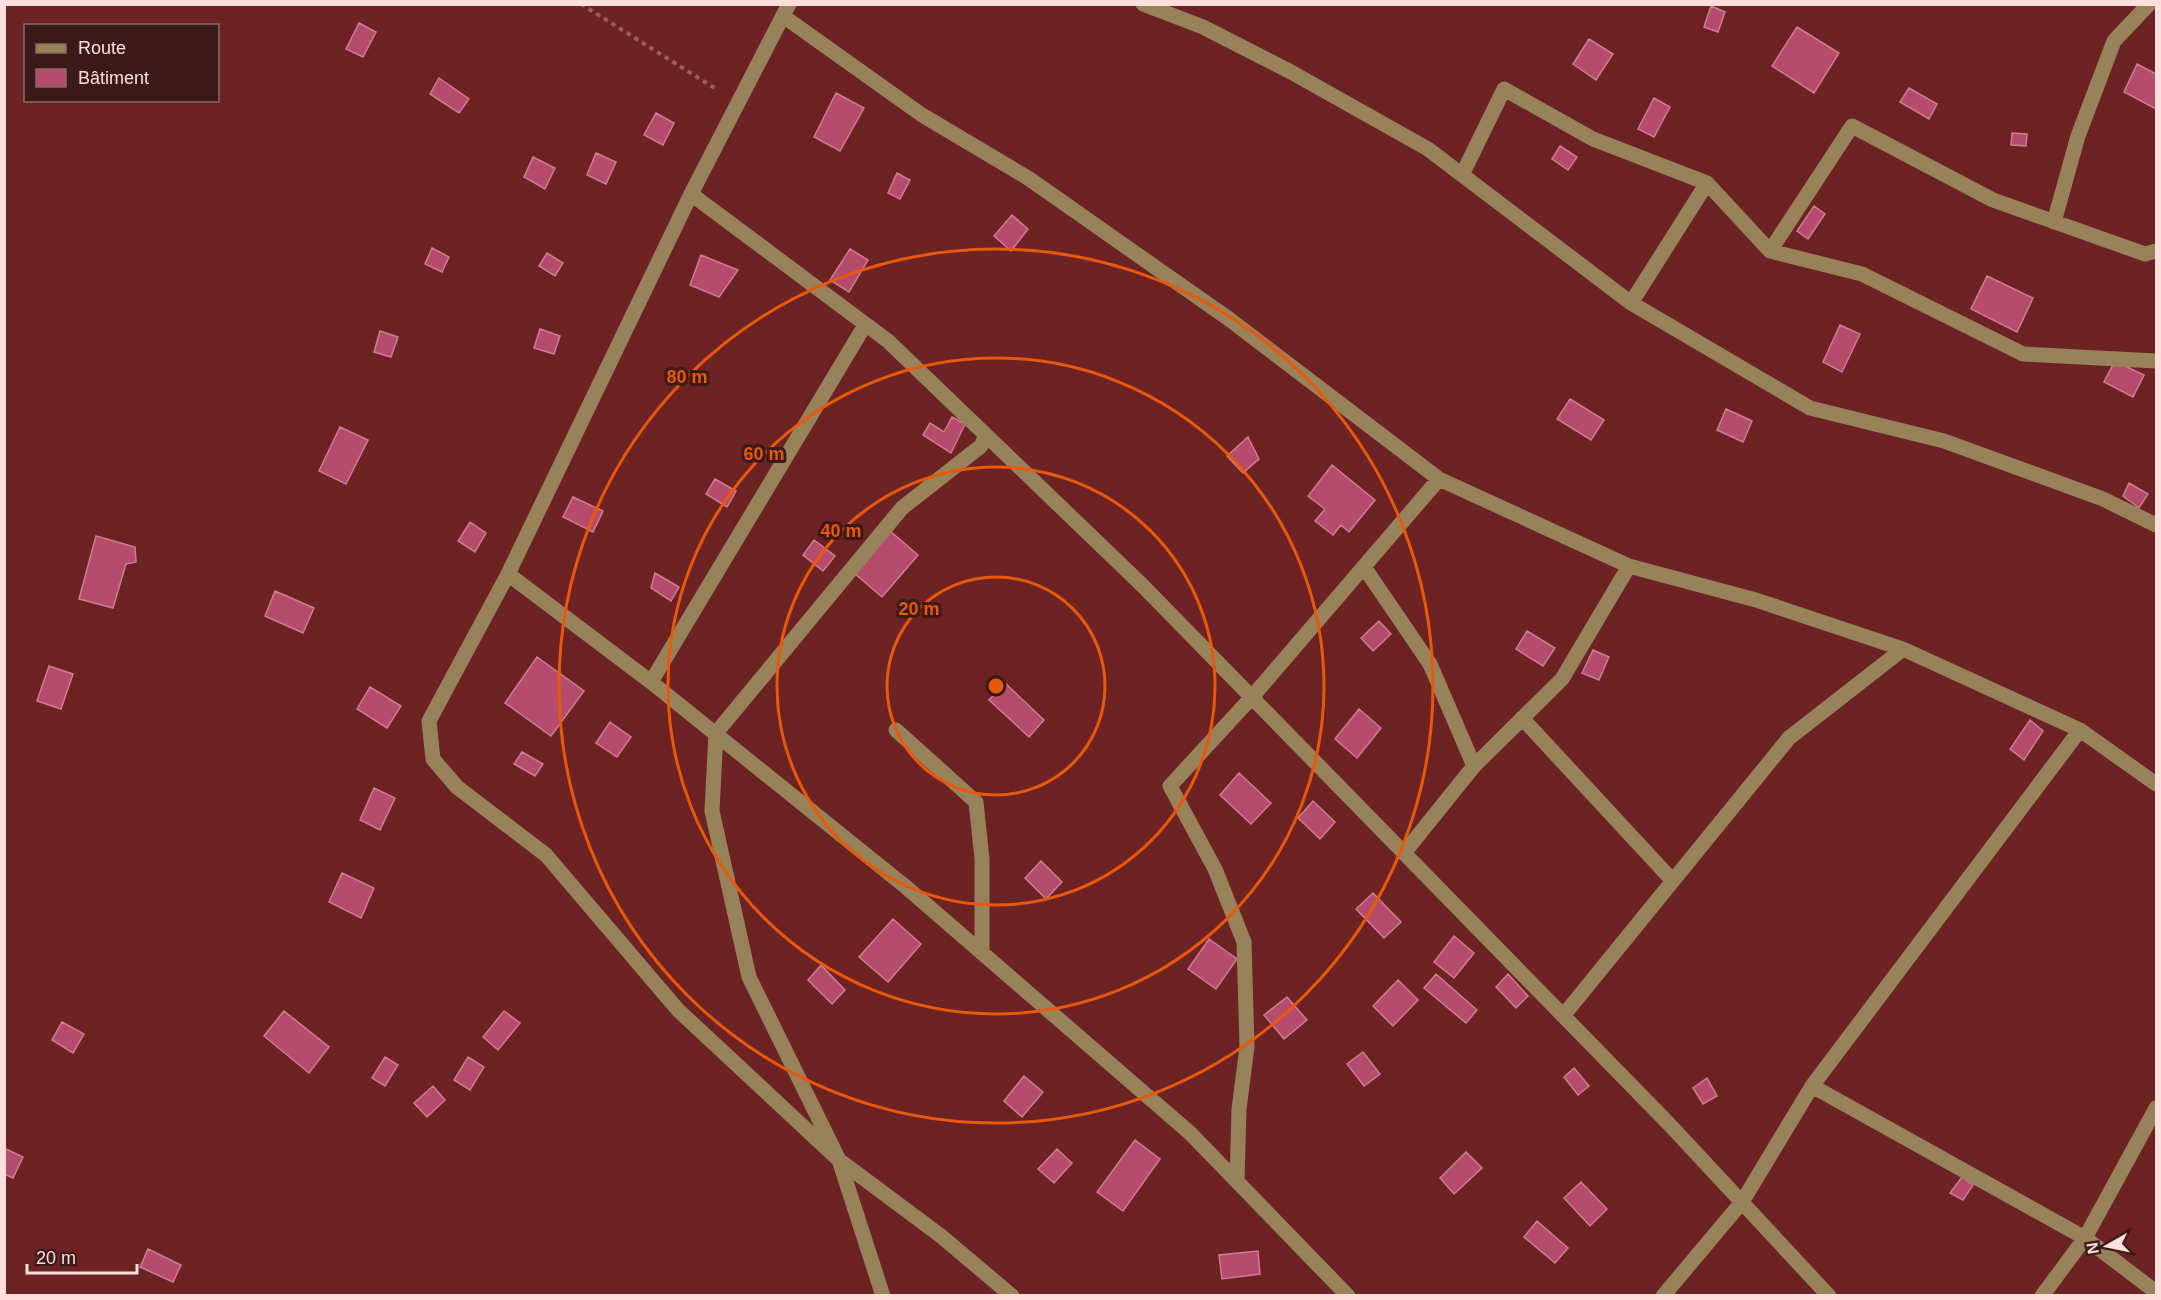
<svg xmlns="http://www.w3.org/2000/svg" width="2161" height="1300" font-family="Arial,sans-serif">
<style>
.building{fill:#b54c6d;stroke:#d07c92;stroke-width:1.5}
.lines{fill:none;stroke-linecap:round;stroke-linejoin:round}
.path{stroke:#9a5e5e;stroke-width:4;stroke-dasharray:4.5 4.5;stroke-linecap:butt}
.minor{stroke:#988259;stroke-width:15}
.ring{fill:none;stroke:#e8590c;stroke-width:3}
.centre{fill:#e8590c;stroke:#3c1a19;stroke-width:3}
.ring-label{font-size:18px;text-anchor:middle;font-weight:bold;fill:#e8590c;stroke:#3c1a19;stroke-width:6;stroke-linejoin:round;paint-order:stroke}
</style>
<rect width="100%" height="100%" fill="#6d2223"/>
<path class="building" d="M1711,6L1725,12L1718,32L1704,27Z
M359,23L376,32L363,57L346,49Z
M1797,27L1839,53L1814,93L1772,66Z
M1589,39L1613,54L1596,80L1573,64Z
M2137,64L2156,74V109L2124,92Z
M439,78L469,99L459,113L430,94Z
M1909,88L1937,104L1929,119L1900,102Z
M836,93L864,108L840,151L814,137Z
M1654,98L1670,107L1654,137L1638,129Z
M656,113L674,123L663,145L644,135Z
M2012,133L2027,134L2026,146L2011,145Z
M1560,146L1577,157L1568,170L1552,159Z
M596,153L616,162L606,184L587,175Z
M533,157L555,168L545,189L524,177Z
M897,173L910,180L900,199L888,193Z
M1814,206L1825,214L1808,239L1797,231Z
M1012,215L1028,229L1011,251L994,236Z
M432,248L449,257L442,272L425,264Z
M850,249L868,260L849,292L830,280Z
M547,253L563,263L555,276L539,266Z
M701,255L738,270L719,297L690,285Z
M1987,276L2033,298L2017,332L1971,309Z
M1840,325L1860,334L1842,372L1823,362Z
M540,329L560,336L554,354L534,348Z
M380,331L398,337L391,357L374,352Z
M2115,361L2144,375L2133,397L2104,382Z
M1570,399L1604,420L1591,440L1557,419Z
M1726,409L1752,421L1743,442L1717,430Z
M952,417L965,424L951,453L923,435L930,423L944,432Z
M340,427L368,440L346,484L319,471Z
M1248,437L1259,459L1243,473L1227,456Z
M1332,465L1375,500L1349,532L1341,525L1333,535L1315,521L1325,509L1308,496Z
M715,479L736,491L727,507L706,494Z
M2129,483L2148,494L2139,508L2123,496Z
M573,497L603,511L593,532L563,517Z
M470,522L486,533L475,552L458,541Z
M890,531L918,555L882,597L854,573Z
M96,536L135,547L136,562L126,564L113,608L79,599Z
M814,540L835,556L823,571L803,555Z
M655,573L679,587L671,601L651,588Z
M275,591L314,608L303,633L265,616Z
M1379,621L1391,634L1373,651L1361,638Z
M1527,631L1555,648L1543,666L1516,649Z
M1593,650L1609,657L1599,680L1582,673Z
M537,657L584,691L551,736L505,703Z
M49,666L73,674L61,709L37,701Z
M1005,683L1044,720L1029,737L989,700Z
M370,687L401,706L387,728L357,709Z
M1359,709L1381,728L1357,758L1335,739Z
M2030,720L2043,731L2024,760L2010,749Z
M610,722L631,737L617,757L596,743Z
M522,752L543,764L535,776L514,764Z
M1239,773L1271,803L1251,824L1220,795Z
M374,788L395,798L380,830L360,820Z
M1313,801L1335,822L1320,839L1298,818Z
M1041,861L1062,882L1046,899L1025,878Z
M342,873L374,888L361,918L329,902Z
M1373,893L1401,922L1384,938L1356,909Z
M893,919L921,944L888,982L859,957Z
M1454,936L1474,953L1454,978L1434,962Z
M1209,939L1237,959L1216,989L1188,969Z
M821,965L845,990L832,1004L808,980Z
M1436,974L1477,1010L1466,1023L1424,988Z
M1508,974L1528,996L1516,1008L1496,987Z
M1398,980L1418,1000L1393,1026L1373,1006Z
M1287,997L1307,1020L1284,1039L1264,1015Z
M284,1011L329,1047L309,1073L264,1036Z
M504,1011L520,1023L498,1050L483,1037Z
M62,1022L84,1034L73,1053L52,1040Z
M1363,1052L1380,1074L1364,1086L1347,1064Z
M385,1057L398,1065L385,1086L372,1078Z
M468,1057L484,1067L470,1090L454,1080Z
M1574,1068L1589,1086L1578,1095L1564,1077Z
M1024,1076L1043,1092L1022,1117L1004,1101Z
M1707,1078L1717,1096L1703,1104L1693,1088Z
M433,1086L445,1100L427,1117L414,1103Z
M1135,1140L1160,1159L1123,1211L1097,1192Z
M4,1148L23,1157L13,1178L4,1174Z
M1057,1149L1072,1163L1054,1183L1038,1169Z
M1466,1152L1482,1168L1454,1194L1440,1178Z
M1962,1177L1973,1185L1963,1200L1950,1193Z
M1581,1182L1607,1209L1590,1226L1564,1198Z
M1537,1221L1568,1248L1555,1263L1524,1237Z
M148,1249L181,1265L173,1282L140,1267Z
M1258,1251L1260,1274L1222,1279L1219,1255Z"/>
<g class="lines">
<path class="path" d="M581,4L716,89"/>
<path class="minor" d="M789,4L691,194L508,574L429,721L433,759L457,787L546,855L678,1010L839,1160L941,1236L1012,1296
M1143,4L1203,27L1291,72L1428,149L1631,303L1810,408L1944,441L2103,499L2156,525
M783,16L922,115L1028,178L1229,319L1439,479L1629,566L1756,600L1903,649L2080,730L2156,784
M1462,175L1504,89L1593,139L1707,183L1770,251L1862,274L2023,354L2156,361
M691,194L888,341L1142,585L1669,1124L1829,1296
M2054,222L2078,136L2114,41L2149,4
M1770,251L1852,126L1993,200L2145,254L2156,251
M1631,303L1707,183
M1364,567L1430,664L1474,766
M508,574L651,682L906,887L1190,1133L1348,1296
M651,682L865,325
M1522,718L1672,880
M896,730L976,802L982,859V953
M1404,853L1474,766L1562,679L1629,566
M1563,1016L1789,738L1903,649
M1812,1086L2085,1238L2156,1292
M1237,1181L1239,1109L1247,1047L1244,942L1215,869L1170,786L1252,697L1439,479
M883,1296L839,1160L749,977L712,811L716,733L902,508L981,446L986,435
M1663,1296L1742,1202L1812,1086L2080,730
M2042,1296L2085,1238L2156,1108"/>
</g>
<g class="ring">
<circle cx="996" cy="686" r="109"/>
<circle cx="996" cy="686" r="219"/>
<circle cx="996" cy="686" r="328"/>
<circle cx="996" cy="686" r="437"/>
</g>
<circle cx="996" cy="686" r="9" class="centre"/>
<g class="ring-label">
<text x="687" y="383">80 m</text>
<text x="764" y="460">60 m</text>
<text x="841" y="537">40 m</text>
<text x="919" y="615">20 m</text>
</g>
<rect width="2161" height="1300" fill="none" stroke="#fde0dd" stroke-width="12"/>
<rect x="24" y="24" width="195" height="78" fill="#3c1a19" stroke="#896967" stroke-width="1.5"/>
<rect x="36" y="44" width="30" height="9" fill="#988259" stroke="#896967" stroke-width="1.5"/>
<text x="78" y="54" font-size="18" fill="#fde0dd">Route</text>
<rect x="36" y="69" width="30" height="18" fill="#b54c6d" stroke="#896967" stroke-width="1.5"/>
<text x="78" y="84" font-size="18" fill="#fde0dd">Bâtiment</text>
<g transform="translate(2107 1246) rotate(261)" stroke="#3c1a19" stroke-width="4.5" paint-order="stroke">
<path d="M0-4.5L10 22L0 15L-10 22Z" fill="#fde0dd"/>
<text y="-9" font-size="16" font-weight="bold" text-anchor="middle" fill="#fde0dd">N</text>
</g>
<path d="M27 1264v9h110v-9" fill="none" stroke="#fde0dd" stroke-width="3"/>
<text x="36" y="1264" font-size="18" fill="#fde0dd" stroke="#3c1a19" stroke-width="4.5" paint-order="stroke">20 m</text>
</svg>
